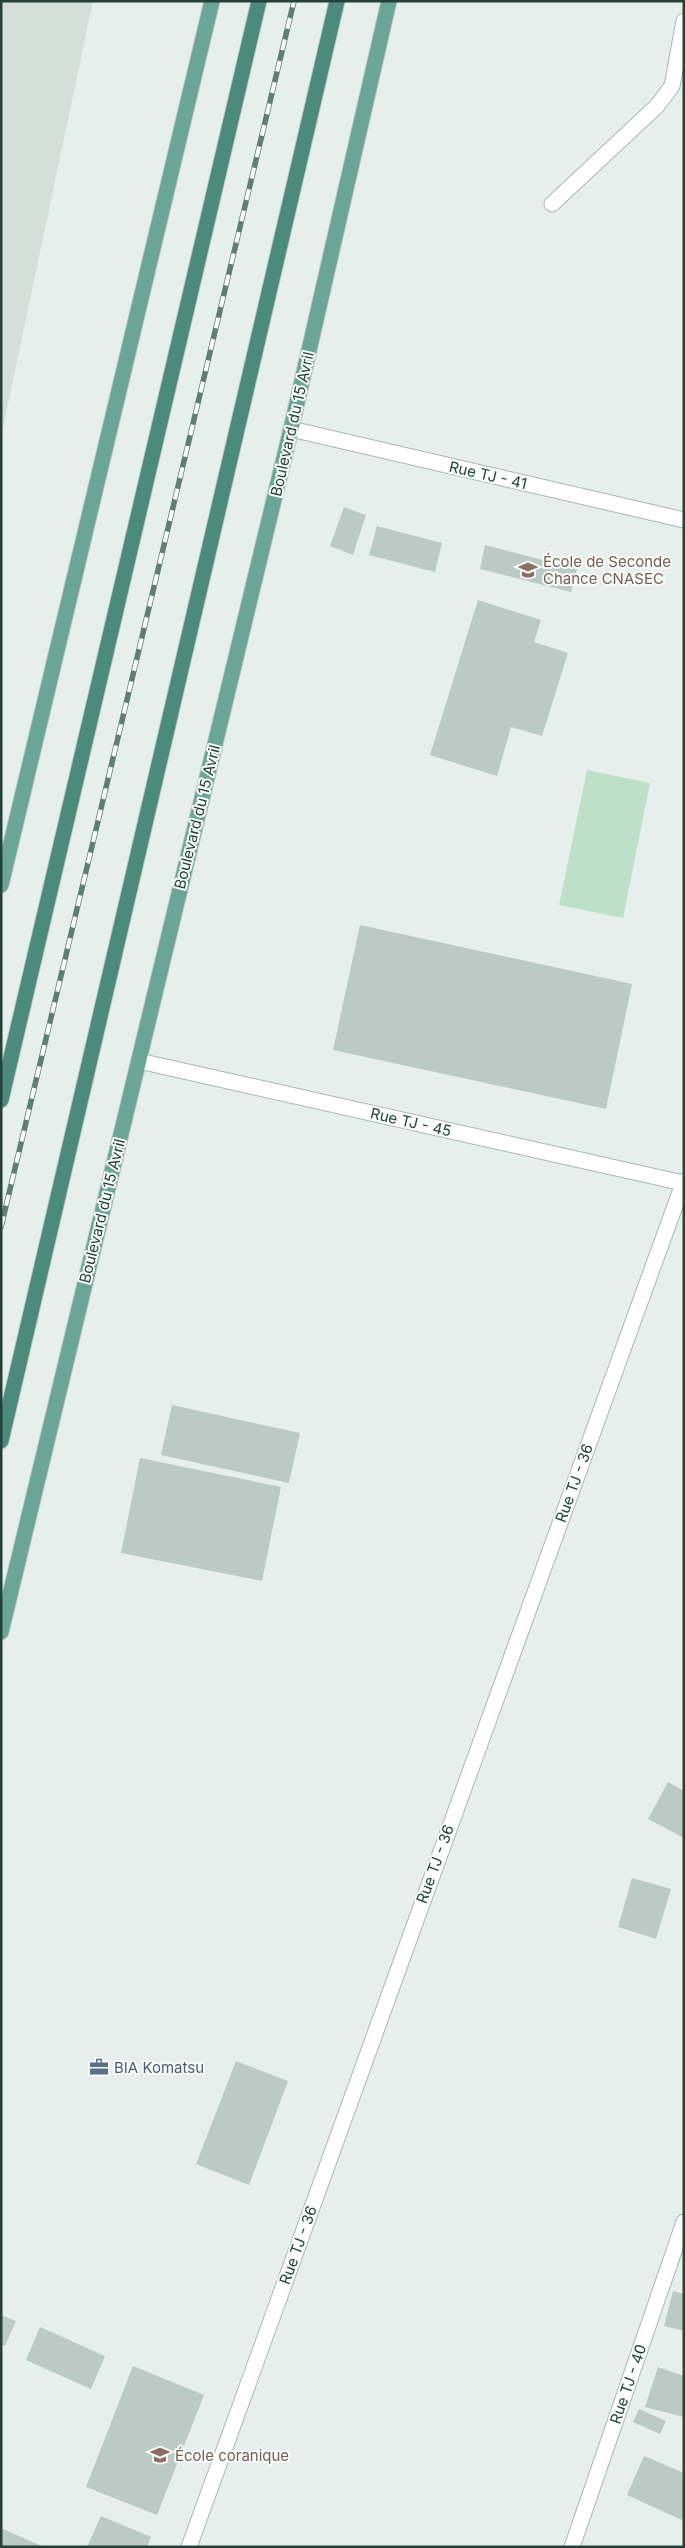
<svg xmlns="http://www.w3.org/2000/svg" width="685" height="2548" font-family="Inter,sans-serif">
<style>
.built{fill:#d4dfda}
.green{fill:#bfe0c8}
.building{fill:#bbcac4}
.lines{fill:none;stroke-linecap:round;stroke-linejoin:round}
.service-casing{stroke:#a8b8b2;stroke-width:17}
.minor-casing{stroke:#a8b8b2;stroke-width:17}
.primary-casing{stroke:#c2cac8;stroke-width:17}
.trunk-casing{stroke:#c2cac8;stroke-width:17}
.service{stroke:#fff;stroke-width:15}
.minor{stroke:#fff;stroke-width:15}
.primary{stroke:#6aa596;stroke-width:15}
.trunk{stroke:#4c8a7c;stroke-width:15}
.rail-casing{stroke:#5f7d75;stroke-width:5.5}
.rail{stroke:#f7fbf9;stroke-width:4;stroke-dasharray:11;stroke-linecap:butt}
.labels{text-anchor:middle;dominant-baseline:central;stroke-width:4;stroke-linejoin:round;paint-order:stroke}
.street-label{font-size:15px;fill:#24423a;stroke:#f7fbf9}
.education-label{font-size:15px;fill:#785e54;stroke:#f7fbf9;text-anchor:start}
.service-label{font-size:15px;fill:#4e5e75;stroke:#f7fbf9;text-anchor:start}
</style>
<rect width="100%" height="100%" fill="#e6efeb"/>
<path class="built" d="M1,1H93L1,437Z"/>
<path class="green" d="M587,770L650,783L623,918L559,905Z"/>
<path class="building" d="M344,507L366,515L353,555L330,546Z
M377,526L442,543L435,572L369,555Z
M485,545L577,569L571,592L480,569Z
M478,600L541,620L534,642L568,653L542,736L511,727L497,776L430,755Z
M360,925L632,984L606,1109L333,1050Z
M172,1405L300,1433L289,1483L161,1455Z
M140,1458L281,1487L262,1581L121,1553Z
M668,1782L684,1791V1838L648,1819Z
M632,1878L671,1889L656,1939L618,1927Z
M236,2061L288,2081L249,2185L196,2164Z
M673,2291L684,2294V2331L664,2326Z
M1,2315L16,2321L5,2346L1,2344Z
M40,2327L105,2356L91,2389L26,2360Z
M133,2366L204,2395L157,2515L86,2487Z
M658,2367L684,2376V2417L645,2407Z
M639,2409L666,2421L660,2434L633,2422Z
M644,2456L684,2473V2521L627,2495Z
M101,2516L151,2537L147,2547H87Z
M1,2528L44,2547H1Z"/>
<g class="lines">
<g class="service-casing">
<path id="service" d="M552,204L657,106L672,86L684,21"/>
</g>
<g class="minor-casing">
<path id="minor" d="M291,429L684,520
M139,1061L683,1183
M189,2547L684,1181
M572,2547L684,2222"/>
</g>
<g class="primary-casing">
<path id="primary" d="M1,885L212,1
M1,1632L291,429L389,1"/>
</g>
<g class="trunk-casing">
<path id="trunk" d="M1,1100L259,1
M1,1441L337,1"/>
</g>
<use href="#service" class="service"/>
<use href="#minor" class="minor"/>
<use href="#primary" class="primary"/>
<use href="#trunk" class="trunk"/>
<g class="rail-casing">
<path id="rail" d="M1,1227L294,1"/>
</g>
<use href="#rail" class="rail"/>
</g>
<defs>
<g id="school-bare" transform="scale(1.5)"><path d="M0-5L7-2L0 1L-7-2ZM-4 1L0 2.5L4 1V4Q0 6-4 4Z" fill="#8d6e63" stroke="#f7fbf9" stroke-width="2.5" paint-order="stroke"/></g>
<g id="office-bare" transform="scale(1.5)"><path d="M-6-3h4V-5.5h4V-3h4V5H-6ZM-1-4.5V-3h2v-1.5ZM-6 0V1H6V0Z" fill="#5c6f8a" stroke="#f7fbf9" stroke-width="2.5" paint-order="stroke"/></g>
</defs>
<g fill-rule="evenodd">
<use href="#school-bare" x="528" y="570"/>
<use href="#office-bare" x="99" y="2067"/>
<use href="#school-bare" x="160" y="2455"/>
</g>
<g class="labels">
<g class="street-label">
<text transform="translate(292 424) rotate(-77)">Boulevard du 15 Avril</text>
<text transform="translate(488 475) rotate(13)">Rue TJ - 41</text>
<text transform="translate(197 817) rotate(-76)">Boulevard du 15 Avril</text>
<text transform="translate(411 1122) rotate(13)">Rue TJ - 45</text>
<text transform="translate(102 1211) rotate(-76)">Boulevard du 15 Avril</text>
<text transform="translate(574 1483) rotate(-70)">Rue TJ - 36</text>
<text transform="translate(435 1864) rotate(-70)">Rue TJ - 36</text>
<text transform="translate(298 2245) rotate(-70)">Rue TJ - 36</text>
<text transform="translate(628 2384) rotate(-71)">Rue TJ - 40</text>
</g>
<g class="education-label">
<text x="543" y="561">École de Seconde<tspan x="543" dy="17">Chance CNASEC</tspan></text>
<text x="175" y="2455">École coranique</text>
</g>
<g class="service-label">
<text x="114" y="2067">BIA Komatsu</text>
</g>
</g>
<rect width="685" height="2548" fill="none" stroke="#24423a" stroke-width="5"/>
</svg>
